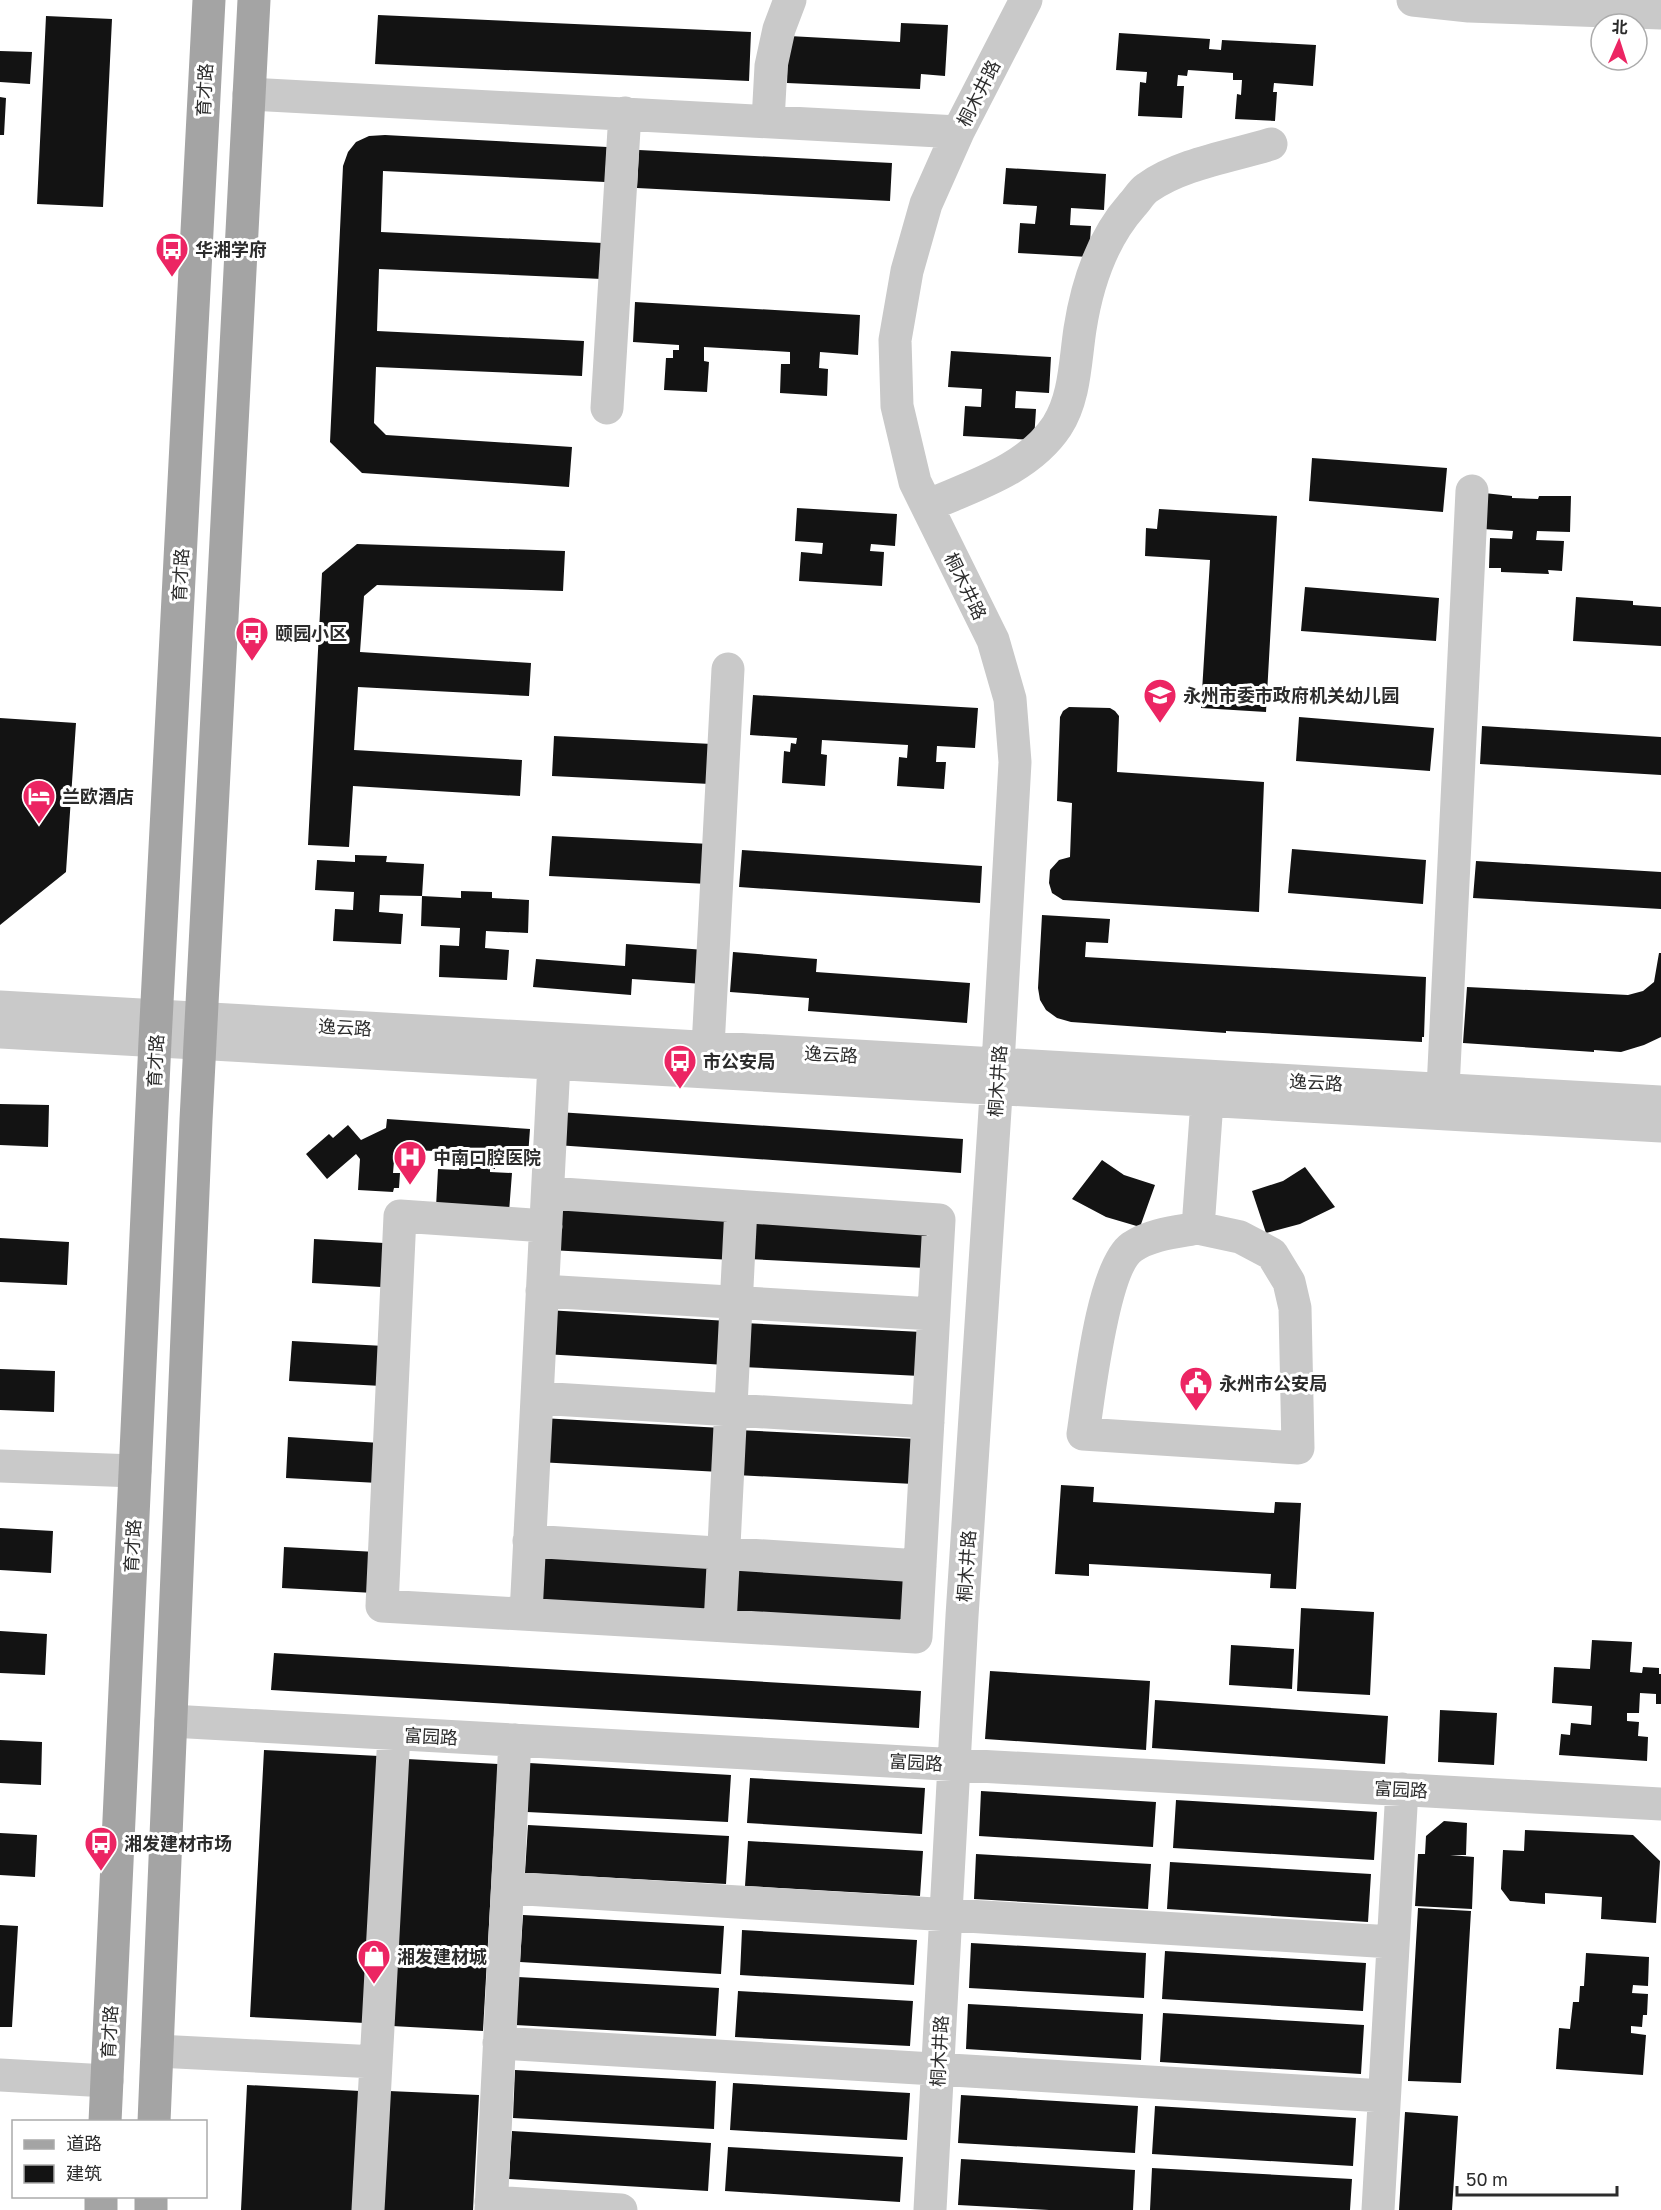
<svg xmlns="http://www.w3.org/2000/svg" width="1661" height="2210" font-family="'Golos Text','Noto Sans SC',sans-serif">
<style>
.building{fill:#131313}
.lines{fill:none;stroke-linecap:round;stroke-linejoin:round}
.minor{stroke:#c9c9c9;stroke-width:33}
.major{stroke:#a4a4a4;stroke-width:33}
.labels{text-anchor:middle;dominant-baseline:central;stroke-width:6;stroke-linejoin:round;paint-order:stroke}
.street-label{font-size:18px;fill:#2c2c2c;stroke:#fff}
.poi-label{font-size:18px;font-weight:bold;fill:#2c2c2c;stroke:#fff;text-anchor:start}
</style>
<rect width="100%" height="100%" fill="#fff"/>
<path class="building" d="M378,15L751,32L749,81L375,64Z
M46,16L112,19L103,207L37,204Z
M901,23L948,25L945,76L921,74L920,89L787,83L789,36L900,42Z
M1119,33L1210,39L1209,49L1221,50L1222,40L1316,45L1313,86L1274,83L1273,92H1277L1275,121L1235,119L1237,94L1241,95L1242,80H1233V73L1188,70L1187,76L1178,75L1177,86H1184L1182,118L1138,116L1140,82L1146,83L1147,72L1116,70Z
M0,51L32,52L30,84L0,82Z
M0,97L6,98L4,135H0Z
M385,135L607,147L605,182L383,171L381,232L603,243L602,279L379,269L377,331L584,341L582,376L376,367L374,423L386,435L572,447L569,487L362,473L330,442L343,166L348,152L356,142L369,136Z
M639,150L892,163L890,201L637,188Z
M1006,168L1106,174L1104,210L1071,208L1070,225L1091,226L1089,257L1018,253L1020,223L1035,224L1037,206L1003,204Z
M635,302L860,315L858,355L820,352L819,368L828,369L827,396L780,393L781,364H790V352L704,347V361L709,362L707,392L664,390L666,358H673V350H679V345L633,342Z
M951,351L1051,357L1049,393L1016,391L1015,408L1036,409L1034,440L963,436L965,406L981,407L982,389L948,387Z
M1312,458L1447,468L1443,512L1309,501Z
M1484,493L1512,496V498L1538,499L1539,496H1571L1570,532L1537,531L1536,540L1564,541L1562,571L1548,570L1549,574L1501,572V568H1489L1490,538L1512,539L1513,531L1483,529Z
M797,508L897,514L895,546L871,544L870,551L884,552L882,586L799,581L801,552L822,554L823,543L795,541Z
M1159,509L1277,516L1266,712L1201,708L1210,560L1145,556L1146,528L1157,529Z
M357,544L565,551L563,591L377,585L364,596L360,652L531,663L529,696L358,687L354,750L522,760L520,796L353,786L349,847L308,845L322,573Z
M1305,587L1439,598L1436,641L1301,631Z
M1576,597L1633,601V605L1661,607V646L1573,641Z
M753,695L978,708L975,748L937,746L936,762H946L944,789L897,786L899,757L907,758L908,745L822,740L821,754L827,755L825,786L782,783L784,751L790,752L791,743L796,744L797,738L750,735Z
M1069,707L1110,708L1115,711L1119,716L1117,772L1264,782L1259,912L1063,900L1052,893L1049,883L1050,870L1059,860L1070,857L1072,803L1057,801L1060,717L1063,711Z
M1299,717L1434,728L1430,771L1296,761Z
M0,718L76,723L66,872L0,925Z
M1482,726L1661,737V775L1480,764Z
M554,736L712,744L710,784L552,776Z
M552,836L710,844L708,884L549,876Z
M1292,849L1426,860L1423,904L1288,893Z
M742,850L982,866L980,903L739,887Z
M355,855L387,856L386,862L424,864L422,896L461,898V891L492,892V898L529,900L528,933L486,931L485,948L509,950L507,980L439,977L440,945L459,946L460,928L421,926L422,896L380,895L379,912L403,914L401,944L333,941L335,909L353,910L354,892L315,890L317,860L355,862Z
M1476,861L1661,872V909L1473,898Z
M1042,915L1110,919L1108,943L1086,942L1085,957L1426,977L1424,1037H1422V1042L1226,1031V1033L1071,1022L1057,1018L1046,1010L1040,1000L1038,988Z
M626,944L705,950L703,984L632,979L631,995L533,987L536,959L625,966Z
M733,952L817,959L816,972L970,983L967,1023L808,1011L809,998L730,992Z
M1659,953H1661V1037L1644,1045L1621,1052L1594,1050V1052L1463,1043L1467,987L1628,995L1643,991L1654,982Z
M0,1104L49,1105L48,1147L0,1145Z
M558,1112L963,1139L961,1173L556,1145Z
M387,1119L530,1129L528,1156L503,1154L502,1160H495V1169H490V1172L512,1173L509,1212L436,1207L438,1169L459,1170V1163H463V1161L452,1160L453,1152L395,1149L393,1173H400L399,1188H394L393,1192L358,1190L360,1159L356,1154L327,1179L306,1154L329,1134L333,1138L348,1125L361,1140L386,1128Z
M1102,1160L1124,1175L1155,1185L1140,1227L1106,1217L1072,1199Z
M1305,1167L1335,1207L1300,1224L1266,1233L1252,1191L1283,1181Z
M553,1206L734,1217L732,1260L550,1250Z
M751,1220L927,1230L925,1268L749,1259Z
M0,1238L69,1242L67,1285L0,1282Z
M314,1239L384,1243L381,1287L312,1283Z
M547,1310L728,1321L726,1365L544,1354Z
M744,1323L922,1332L920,1376L742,1367Z
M292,1341L384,1346L382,1386L289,1381Z
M0,1369L55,1371L54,1412L0,1410Z
M541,1418L722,1428L720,1472L538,1462Z
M738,1430L916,1439L914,1484L736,1475Z
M288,1437L380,1443L378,1483L286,1478Z
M1061,1485L1094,1487L1093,1502L1274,1513L1275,1502L1301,1503L1296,1589L1270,1588L1271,1574L1089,1564V1576L1055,1574Z
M0,1528L53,1531L51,1573L0,1570Z
M284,1547L376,1552L374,1593L282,1588Z
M535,1556L716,1567L714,1610L532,1600Z
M732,1568L910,1577L908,1622L730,1613Z
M1301,1608L1374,1612L1370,1695L1297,1691Z
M0,1631L47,1634L45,1675L0,1673Z
M1592,1640L1632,1642L1630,1672L1642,1673L1643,1667L1659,1668V1674H1661V1704H1656V1694L1640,1693L1639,1713H1627V1721L1639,1722L1638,1736L1648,1737L1647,1761L1559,1755L1561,1734L1570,1735L1571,1723L1591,1725L1592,1706L1552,1703L1554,1667L1590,1669Z
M1231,1645L1294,1649L1292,1689L1229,1685Z
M274,1653L921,1691L919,1728L271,1690Z
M990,1671L1150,1681L1146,1750L985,1739Z
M1155,1700L1388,1716L1385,1764L1152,1748Z
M1440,1710L1497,1713L1494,1765L1438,1762Z
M0,1740L42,1742L41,1785L0,1783Z
M264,1750L379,1756L365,2023L250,2017Z
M407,1759L498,1764L483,2031L392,2026Z
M529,1763L731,1775L728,1822L527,1812Z
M750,1778L925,1788L922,1834L747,1823Z
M981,1791L1156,1802L1153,1847L979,1836Z
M1176,1800L1377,1812L1374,1860L1173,1848Z
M1444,1821L1467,1823L1466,1855H1450L1474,1857L1472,1909L1415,1906L1418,1854H1425L1426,1836Z
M528,1825L729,1836L726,1884L525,1873Z
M1525,1830L1633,1835L1660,1861L1656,1923L1601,1919L1602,1897L1545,1893V1904L1510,1901L1501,1889L1503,1850L1524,1851Z
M0,1833L37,1835L35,1877L0,1875Z
M748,1841L923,1851L920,1896L745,1886Z
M976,1854L1151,1864L1148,1909L974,1899Z
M1170,1862L1371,1874L1368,1922L1167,1909Z
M1418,1908L1471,1911L1461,2083L1408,2081Z
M523,1915L724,1926L721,1974L520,1962Z
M0,1925L18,1926L12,2027H0Z
M742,1930L917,1940L914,1985L740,1975Z
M971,1943L1146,1953L1144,1998L969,1988Z
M1165,1951L1366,1963L1363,2011L1162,1999Z
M1586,1953L1649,1957L1648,1986L1633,1985L1632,1993L1648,1994L1647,2015H1643L1642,2027L1631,2026V2033L1646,2035L1643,2075L1556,2069L1559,2028L1570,2029L1573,2002H1579L1580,1986H1584Z
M518,1977L719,1988L716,2036L515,2025Z
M738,1991L913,2001L910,2046L735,2037Z
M968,2004L1143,2014L1141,2060L966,2049Z
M1163,2013L1364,2025L1361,2074L1160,2062Z
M515,2070L716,2081L714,2129L513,2118Z
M733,2083L910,2093L907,2140L730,2130Z
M247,2085L360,2091L354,2210H241Z
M389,2091L479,2095L473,2210H383Z
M961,2095L1138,2106L1135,2153L958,2143Z
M1155,2106L1356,2118L1353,2166L1152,2154Z
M1405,2112L1458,2116L1452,2210H1399Z
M512,2131L711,2143L708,2191L509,2179Z
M728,2147L903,2157L900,2202L725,2191Z
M961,2159L1135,2170L1133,2210H1049L958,2205Z
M1152,2168L1352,2179L1350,2210H1150Z"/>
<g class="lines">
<path class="minor" d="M1413,0L1469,6L1661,13
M249,94L958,132
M768,121L771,66L779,29L790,0
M607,408L625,113
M927,506C972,486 1028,470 1057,426C1075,398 1075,362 1080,329C1087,284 1101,240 1132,205C1137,200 1141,192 1147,188C1180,164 1232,156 1271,144
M0,1007L1661,1102
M0,1032L1661,1126
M708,1047L728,669
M1443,1089L1472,491
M546,1226L400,1216L382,1606L916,1637L939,1220L548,1193
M1198,1228L1240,1237L1272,1254L1289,1282L1295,1308L1298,1448L1083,1434C1089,1396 1102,1268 1132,1247C1151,1234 1176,1232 1198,1228L1207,1101
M542,1291L933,1314
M537,1398L928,1422
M0,1466L135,1471
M529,1541L920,1566
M526,1614L554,1063
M720,1625L741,1207
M171,1721L1661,1804
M508,1888L1392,1942
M499,2043L1384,2096
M157,2051L376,2062
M0,2075L107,2081
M491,2202L621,2210
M368,2210L394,1734
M491,2210L515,1740
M930,2210L962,1616L998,1064L1015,762L1010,699L993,640L915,482L897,406L895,340L907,271L926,204L958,132L1026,0
M1378,2210L1402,1789"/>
<path class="major" d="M105,2122L155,1041L209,0
M154,2122L196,1120L254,0
M101,2210V2196
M151,2210V2196"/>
</g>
<defs>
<g id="bus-pin" transform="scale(1.725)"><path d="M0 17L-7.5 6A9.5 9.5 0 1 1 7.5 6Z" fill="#ec2563" stroke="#fff"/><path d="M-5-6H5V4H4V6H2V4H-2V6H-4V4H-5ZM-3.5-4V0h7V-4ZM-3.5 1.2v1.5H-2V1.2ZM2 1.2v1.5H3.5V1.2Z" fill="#fff"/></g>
<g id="school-pin" transform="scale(1.725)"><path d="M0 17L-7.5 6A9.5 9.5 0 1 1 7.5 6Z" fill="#ec2563" stroke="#fff"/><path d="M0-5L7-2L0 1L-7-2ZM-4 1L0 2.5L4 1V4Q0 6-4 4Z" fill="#fff"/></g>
<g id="hotel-pin" transform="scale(1.725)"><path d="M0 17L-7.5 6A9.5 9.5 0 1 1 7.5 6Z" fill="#ec2563" stroke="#fff"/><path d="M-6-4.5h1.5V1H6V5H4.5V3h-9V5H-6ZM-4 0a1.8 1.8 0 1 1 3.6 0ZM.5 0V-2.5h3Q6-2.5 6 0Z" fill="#fff"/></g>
<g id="hospital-pin" transform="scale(1.725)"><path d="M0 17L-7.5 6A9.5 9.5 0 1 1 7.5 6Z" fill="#ec2563" stroke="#fff"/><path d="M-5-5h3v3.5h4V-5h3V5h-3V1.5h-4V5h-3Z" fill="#fff"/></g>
<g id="civic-pin" transform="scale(1.725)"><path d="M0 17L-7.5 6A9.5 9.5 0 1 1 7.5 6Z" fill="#ec2563" stroke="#fff"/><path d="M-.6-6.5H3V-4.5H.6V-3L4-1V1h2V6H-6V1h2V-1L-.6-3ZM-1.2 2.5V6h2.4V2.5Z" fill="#fff"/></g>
<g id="shop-pin" transform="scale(1.725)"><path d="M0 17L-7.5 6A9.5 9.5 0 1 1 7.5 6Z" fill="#ec2563" stroke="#fff"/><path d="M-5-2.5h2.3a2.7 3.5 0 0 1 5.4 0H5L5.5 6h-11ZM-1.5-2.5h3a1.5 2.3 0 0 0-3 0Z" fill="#fff"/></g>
</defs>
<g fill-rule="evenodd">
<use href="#bus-pin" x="172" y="249"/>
<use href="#bus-pin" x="252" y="633"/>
<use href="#school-pin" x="1160" y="695"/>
<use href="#hotel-pin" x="39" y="796"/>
<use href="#bus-pin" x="680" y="1061"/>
<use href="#hospital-pin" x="410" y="1157"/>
<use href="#civic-pin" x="1196" y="1383"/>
<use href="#bus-pin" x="101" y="1843"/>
<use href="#shop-pin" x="374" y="1956"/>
</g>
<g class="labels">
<g class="street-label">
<text transform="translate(204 90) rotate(-87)">育才路</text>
<text transform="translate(978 93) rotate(-63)">桐木井路</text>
<text transform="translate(180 575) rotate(-87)">育才路</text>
<text transform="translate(966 586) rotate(64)">桐木井路</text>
<text transform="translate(345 1027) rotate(3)">逸云路</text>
<text transform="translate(831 1054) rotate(3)">逸云路</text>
<text transform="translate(155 1061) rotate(-87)">育才路</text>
<text transform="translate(997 1081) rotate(-86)">桐木井路</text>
<text transform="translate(1316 1082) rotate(3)">逸云路</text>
<text transform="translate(132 1546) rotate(-87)">育才路</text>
<text transform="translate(966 1566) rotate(-86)">桐木井路</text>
<text transform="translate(431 1736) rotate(3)">富园路</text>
<text transform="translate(916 1762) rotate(3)">富园路</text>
<text transform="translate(1401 1789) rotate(3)">富园路</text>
<text transform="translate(109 2032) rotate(-87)">育才路</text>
<text transform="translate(939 2051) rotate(-87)">桐木井路</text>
</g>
<g class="poi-label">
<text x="195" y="249">华湘学府</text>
<text x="275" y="633">颐园小区</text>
<text x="1183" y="695">永州市委市政府机关幼儿园</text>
<text x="62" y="796">兰欧酒店</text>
<text x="703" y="1061">市公安局</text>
<text x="433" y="1157">中南口腔医院</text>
<text x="1219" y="1383">永州市公安局</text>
<text x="124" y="1843">湘发建材市场</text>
<text x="397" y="1956">湘发建材城</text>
</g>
</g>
<rect x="12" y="2120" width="195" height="78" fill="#ffffff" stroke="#ababab" stroke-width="1.5"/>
<rect x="24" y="2140" width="30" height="9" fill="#a4a4a4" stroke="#ababab" stroke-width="1.5"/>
<text x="66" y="2150" font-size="18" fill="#2c2c2c">道路</text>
<rect x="24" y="2165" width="30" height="18" fill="#131313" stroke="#ababab" stroke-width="1.5"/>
<text x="66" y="2180" font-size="18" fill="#2c2c2c">建筑</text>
<g transform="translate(1619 42) rotate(3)"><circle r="28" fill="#ffffff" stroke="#ababab" stroke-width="1.5"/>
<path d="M0-4.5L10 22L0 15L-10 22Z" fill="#ec2563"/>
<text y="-9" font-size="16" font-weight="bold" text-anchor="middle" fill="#2c2c2c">北</text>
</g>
<path d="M1457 2186v9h160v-9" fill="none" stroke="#2c2c2c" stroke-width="3"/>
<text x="1466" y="2186" font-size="18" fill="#2c2c2c" stroke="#ffffff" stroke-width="4.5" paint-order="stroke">50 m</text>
</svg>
